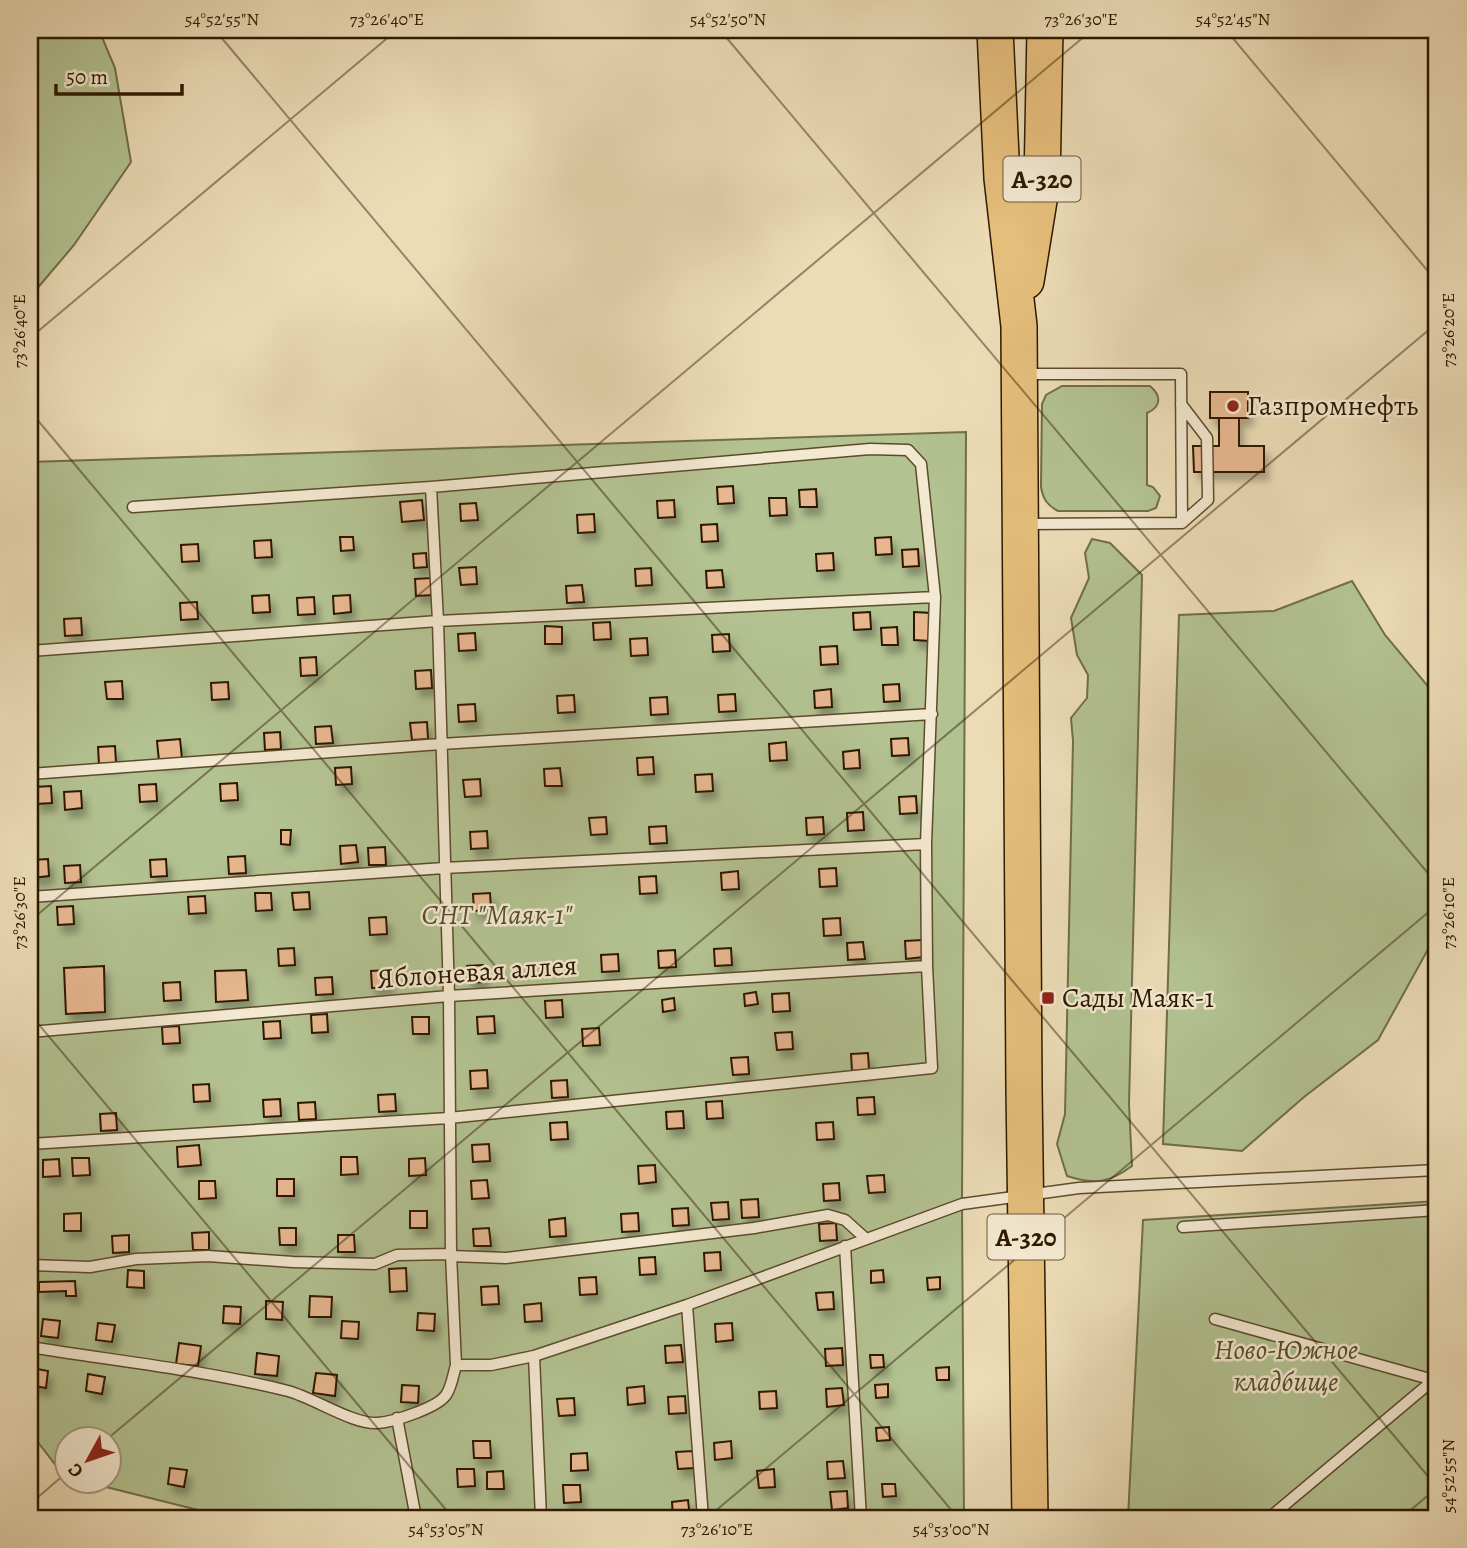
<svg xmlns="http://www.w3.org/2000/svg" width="1467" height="1548" font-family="Alegreya,serif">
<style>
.green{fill:#b3c291;stroke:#706e48;stroke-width:2}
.building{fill:#e7b790;stroke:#2d1900;stroke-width:2;filter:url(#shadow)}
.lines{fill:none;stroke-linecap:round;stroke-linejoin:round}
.lane-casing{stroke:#5d4a2e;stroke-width:13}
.highway-casing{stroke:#2d1900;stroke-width:38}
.lane{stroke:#f3e8d0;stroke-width:10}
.highway{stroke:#e6be7b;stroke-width:35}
.ticks{fill:none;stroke:#2d1900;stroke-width:2;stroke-opacity:0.45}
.poi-dot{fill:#8f2418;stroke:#f3e8d0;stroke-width:2.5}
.labels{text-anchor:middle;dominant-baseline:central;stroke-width:5;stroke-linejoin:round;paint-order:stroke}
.shield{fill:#f3e8d0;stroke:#68573e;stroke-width:2}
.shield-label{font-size:26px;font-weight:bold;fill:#2d1900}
.poi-label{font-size:28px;fill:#2d1900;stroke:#f3e8d0;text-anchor:start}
.park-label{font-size:28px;font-style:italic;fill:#554c2c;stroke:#f3e8d0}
.street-label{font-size:28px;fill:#2d1900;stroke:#f3e8d0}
.neatline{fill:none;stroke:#2d1900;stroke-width:2.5}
.ticks-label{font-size:18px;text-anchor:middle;fill:#2d1900}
</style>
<defs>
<filter id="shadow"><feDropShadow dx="4.5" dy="8" stdDeviation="3.5" flood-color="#0004"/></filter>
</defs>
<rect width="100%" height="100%" fill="#ecdcb6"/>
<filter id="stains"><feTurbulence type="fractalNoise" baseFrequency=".00286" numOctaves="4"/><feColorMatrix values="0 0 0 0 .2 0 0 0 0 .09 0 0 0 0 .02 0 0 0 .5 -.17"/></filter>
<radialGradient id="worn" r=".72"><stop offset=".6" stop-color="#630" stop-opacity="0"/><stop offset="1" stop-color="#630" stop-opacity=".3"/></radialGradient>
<path class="green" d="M30,30H99L115,68L131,162L74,245L30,297Z
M1062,386H1150C1162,396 1161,407 1147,413V485L1153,487L1160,496L1156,508L1148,511H1058C1047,505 1043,499 1041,487L1042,404L1046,395Z
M966,432L962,1204L964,1518H230L86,1482H108V1440H66V1477L64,1476L30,1432V462Z
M1092,539L1110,543L1142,575L1129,1104L1132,1166C1109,1183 1095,1185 1067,1176L1057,1144L1065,1114L1073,741L1071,718L1087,698L1088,675L1077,655L1071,618L1089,578L1085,553Z
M1352,581L1385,635L1437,697V933L1378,1040L1304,1097L1242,1151L1163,1144L1179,615L1274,611Z
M1437,1201V1518H1128L1143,1220Z"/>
<path class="building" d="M1210,392H1248V418H1210Z
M1219,418H1239V446H1264V472H1194L1193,446H1219Z
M733,486L734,503L718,504L717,487Z
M816,489L817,507H800L799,490Z
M769,498H786L787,515L770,516Z
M422,500L424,520L402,522L400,502Z
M674,500L675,517L658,518L657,501Z
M476,503L478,520L461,521L460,504Z
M594,514L595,532L578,533L577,515Z
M717,524L718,541L702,542L701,525Z
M340,537H353L354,550L341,551Z
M891,537L892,554L876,555L875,538Z
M271,540L272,557L255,558L254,541Z
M198,544L199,561L182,562L181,545Z
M918,549L919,566L903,567L902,550Z
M426,553L427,567L414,568L413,554Z
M833,553L834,570L817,571L816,554Z
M476,567L477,584L461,585L459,568Z
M651,568L652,585L636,586L635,569Z
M722,570L724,587L707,588L706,571Z
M432,578L433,595L416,596L415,579Z
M582,585L584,602L567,603L566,586Z
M269,595L270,612L253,613L252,596Z
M350,595L351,612L334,614L333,596Z
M314,597L315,614L298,615L297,598Z
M197,602L198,619L181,620L180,603Z
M870,612L871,629L854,630L853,613Z
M914,612L931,613L930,641L914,640Z
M81,618L82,635L65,636L64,619Z
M610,622L611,639L594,640L593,623Z
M545,626L562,627V644H545Z
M897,627L898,645H882L881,628Z
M475,633L476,650L459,651L458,634Z
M729,634L730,651L713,652L712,635Z
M647,638L648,655L631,656L630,639Z
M837,646L838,664L821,665L820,647Z
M316,657L317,675L301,676L300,658Z
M431,670L432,688L416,689L415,671Z
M122,681L123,699H107L105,682Z
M228,682L229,699L212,700L211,683Z
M899,684L900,701L884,702L883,685Z
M831,689L832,707L815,708L814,691Z
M735,694L736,711L719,712L718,695Z
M574,695L575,712L558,713L557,696Z
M667,697L668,714L651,715L650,698Z
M475,704L476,721L459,722L458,705Z
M427,722L428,739L412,740L410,723Z
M331,726L333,743L316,744L315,727Z
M280,732L281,749L265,750L264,733Z
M908,738L909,755L892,756L891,739Z
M180,739L182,759L159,761L157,741Z
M786,742L787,760L770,761L769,744Z
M115,746L116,763L99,764L98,747Z
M859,750L860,768L844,769L843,752Z
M653,757L654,774L638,775L637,758Z
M351,767L352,784L336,785L335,768Z
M560,768L562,786H545L544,769Z
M712,774L713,791L696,792L695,775Z
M480,779L481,796L465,797L463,780Z
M237,783L238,800L221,801L220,784Z
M156,784L157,801L140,802L139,785Z
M51,786L52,803L36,804L35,787Z
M81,791L82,808L65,810L64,792Z
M916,796L917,813L900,814L899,797Z
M863,812L864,830L848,831L847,813Z
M606,817L607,834L591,835L589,818Z
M823,817L824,834L807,835L806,818Z
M666,826L667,843L650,844L649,827Z
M281,830H291L290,845L281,844Z
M487,831L488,848L471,849L470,832Z
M356,845L358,862L341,864L340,846Z
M385,847L386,865H369L368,848Z
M245,856L246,873L229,874L228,857Z
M48,859L49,876L32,878L31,860Z
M166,859L167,876L151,877L150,860Z
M80,865L81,882L65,883L64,866Z
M836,868L837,886L820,887L819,869Z
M738,871L739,889L722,890L721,873Z
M656,876L657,893L640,894L639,877Z
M309,892L310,909L294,910L292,893Z
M255,893H271L272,910L256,911Z
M490,893L491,910L474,911L473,894Z
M205,896L206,913L189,914L188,897Z
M73,906L74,924L58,925L57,907Z
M386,917L387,934L370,935L369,918Z
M840,918L841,935L824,936L823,919Z
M922,940L923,957L906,959L905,941Z
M863,942L865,959L848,960L847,943Z
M294,948L295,965L279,966L278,949Z
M731,948L732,965L715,966L714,949Z
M675,950L676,967L659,968L658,951Z
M618,954L619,971L602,972L601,955Z
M483,965L484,982L468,983L467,966Z
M104,966L105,1012L66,1014L64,968Z
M246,970L248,1000L216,1002L215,971Z
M388,970L389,987L372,988L371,971Z
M332,977L333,994L316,995L315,978Z
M180,982L181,1000L164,1001L163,983Z
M756,992L758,1004L745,1006L744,994Z
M789,993L790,1011L773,1012L772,994Z
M674,998L675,1010L663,1012L662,1000Z
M562,1000L563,1017L546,1018L545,1001Z
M327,1014L328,1032L312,1033L311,1015Z
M494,1016L495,1033L478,1034L477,1017Z
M412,1017H429V1034H413Z
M280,1021L281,1038L264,1039L263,1022Z
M179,1026L180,1043L163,1044L162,1027Z
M599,1028L600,1045L583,1046L582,1029Z
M792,1032L793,1049L777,1050L775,1033Z
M868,1053L869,1070L852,1071L851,1054Z
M748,1057L749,1074L733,1075L731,1058Z
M487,1070L488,1088L471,1089L470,1071Z
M567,1080L568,1097L552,1098L551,1081Z
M209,1084L210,1101L194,1102L193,1085Z
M395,1094L396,1111L379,1112L378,1095Z
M874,1097L875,1114L858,1115L857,1098Z
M280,1099L281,1116L264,1117L263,1100Z
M722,1101L723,1118L707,1119L706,1102Z
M315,1102L316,1119L299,1120L298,1103Z
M683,1111L684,1128L667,1129L666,1112Z
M116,1113L117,1130L101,1131L100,1114Z
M567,1122L568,1139L551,1140L550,1123Z
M833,1122L834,1139L817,1140L816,1123Z
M489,1144L490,1161L473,1162L472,1145Z
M199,1145L201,1165L178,1167L177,1147Z
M341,1157H357L358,1174L341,1175Z
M72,1158H89L90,1175L73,1176Z
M425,1158L426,1175L409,1176V1159Z
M59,1159L60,1176L43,1177V1160Z
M655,1165L656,1182L639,1184L638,1166Z
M884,1175L885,1192L869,1193L867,1176Z
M277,1179H294V1196H277Z
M487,1180L489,1198L472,1199L471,1181Z
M199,1181H215L216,1198L199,1199Z
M839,1183L840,1200L824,1201L823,1184Z
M758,1199L759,1217L742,1218L741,1200Z
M728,1202L729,1219L713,1220L711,1203Z
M688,1208L689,1225L673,1226L672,1209Z
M410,1211H427V1228H410Z
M81,1213V1231H64V1214Z
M638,1213L639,1231L622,1232L621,1214Z
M565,1218L566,1236L550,1237L549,1220Z
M836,1223L837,1240L820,1241L819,1224Z
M279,1228H296V1245H280Z
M489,1228L491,1246H474L473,1229Z
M209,1232V1250H193L192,1233Z
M129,1235V1252L113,1253L112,1236Z
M338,1235H354L355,1252H338Z
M720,1252L721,1270L705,1271L704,1253Z
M655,1257L656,1274L640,1275L639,1258Z
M406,1268L407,1291L390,1292L389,1269Z
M128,1270L144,1271V1288L127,1287Z
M883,1270L884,1282L871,1283V1271Z
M596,1277L597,1294L580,1295L579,1278Z
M940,1277V1289L928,1290L927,1278Z
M75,1281L76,1296H66V1291L39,1292V1282Z
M498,1286L499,1304L482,1305L481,1287Z
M833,1292L834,1309L818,1310L816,1293Z
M310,1296L332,1297L331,1317H309Z
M266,1301L283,1302L282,1320L266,1319Z
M541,1303L542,1321L525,1322L524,1305Z
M224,1306L241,1307L240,1324L223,1323Z
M418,1313L435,1314L434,1331L417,1330Z
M43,1319L60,1321L58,1338L41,1336Z
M342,1321L359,1322L358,1339L341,1338Z
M98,1323L115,1325L112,1342L96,1340Z
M732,1323L733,1340L716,1342L715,1324Z
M179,1343L201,1346L198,1366L176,1364Z
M681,1345L683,1362L666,1363L665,1346Z
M842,1348L843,1365L826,1366L825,1349Z
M257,1353L279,1356L277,1376L255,1374Z
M870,1355H883L884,1367L871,1368Z
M949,1367V1380H937L936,1368Z
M32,1368L48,1371L46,1388L30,1385Z
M316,1373L337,1375L335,1396L313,1393Z
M88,1374L105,1377L102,1394L86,1391Z
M888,1384V1397L876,1398L875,1385Z
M402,1385L419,1386L418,1403L401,1402Z
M644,1386L645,1403L628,1405L627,1388Z
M842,1388L844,1405L827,1407L826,1389Z
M776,1391L777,1408L760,1409L759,1392Z
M685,1396L686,1413L669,1414L668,1397Z
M574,1398L575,1415L559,1416L557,1399Z
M889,1427L890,1440L877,1441L876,1428Z
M473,1441H490L491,1458H474Z
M731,1441L732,1458L715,1460L714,1443Z
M693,1451L694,1468L678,1469L676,1452Z
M587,1453L588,1470L571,1471V1454Z
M843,1461L845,1478L828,1479L827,1462Z
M170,1468L187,1470L184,1487L168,1484Z
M457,1469H474L475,1486L458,1487Z
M774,1469L775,1487L759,1488L757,1471Z
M503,1471L504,1489H487V1472Z
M882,1484H895L896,1496L883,1497Z
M563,1485H580L581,1502L564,1503Z
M847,1491L848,1508L832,1510L830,1492Z
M688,1500L690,1518H673L672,1502Z"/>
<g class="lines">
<g class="lane-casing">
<path id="lane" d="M1026,374H1181L1182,523
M431,487L438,621L449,996L451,1254L456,1365H491L534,1356L687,1305L962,1204L1079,1188L1437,1170
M1025,524L1182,523L1208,500L1207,438L1181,404
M30,651L438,621L935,597
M30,774L441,744L932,714
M30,897L444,868L926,844
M30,1032L449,996L927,966
M30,1144L449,1118L932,1068L927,966L926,844L935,597L921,464L908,450L870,449L431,487L133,507
M1183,1227L1437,1210
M845,1246L861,1518
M451,1256L506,1258L754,1228L828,1215L845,1220L865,1238
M30,1265L90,1267L136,1259L208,1256L293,1262L375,1264L397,1255L451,1254
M687,1305L703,1518
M1215,1319L1437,1381
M30,1347C116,1361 204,1370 288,1391C314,1398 354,1425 378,1423C393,1422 437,1408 446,1395C452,1386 453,1375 456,1365
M534,1356L541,1518
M397,1418L416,1518
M1269,1518L1437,1377"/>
</g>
<g class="highway-casing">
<path id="highway" d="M995,30L1002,178L1019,326L1024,1088L1030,1518
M1026,281L1042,182L1045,30"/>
</g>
<use href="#lane" class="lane"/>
<use href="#highway" class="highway"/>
</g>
<path class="ticks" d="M215,30L1437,1487M720,30L1437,884M1226,30L1437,282M30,338L397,30M30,411L958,1518M30,921L1092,30M30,1014L453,1518M106,1440L1437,323M30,1504L66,1473M707,1518L1437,905M1401,1518L1437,1488"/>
<g class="poi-dot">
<circle cx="1233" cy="406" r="7"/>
<rect x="1041" y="991" width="14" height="14" rx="3.5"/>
</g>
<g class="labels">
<g class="shield">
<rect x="1003.5" y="156.5" width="77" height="45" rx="5"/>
<rect x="987.5" y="1214.5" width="77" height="45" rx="5"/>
</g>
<g class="shield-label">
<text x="1042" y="179">А-320</text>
<text x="1026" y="1237">А-320</text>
</g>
<g class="poi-label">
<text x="1247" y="406">Газпромнефть</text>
<text x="1062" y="998">Сады Маяк-1</text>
</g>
<g class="park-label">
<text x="497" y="915">СНТ "Маяк-1"</text>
<text x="1286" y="1350">Ново-Южное<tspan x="1286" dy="32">кладбище</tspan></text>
</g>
<g class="street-label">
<text transform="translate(477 972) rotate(-4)">Яблоневая аллея</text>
</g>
</g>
<rect width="1467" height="1548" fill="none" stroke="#ecdcb6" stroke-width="77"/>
<g transform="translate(88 1460) rotate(230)"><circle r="33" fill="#f3e8d0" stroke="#a4957d" stroke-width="2"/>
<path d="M0-5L12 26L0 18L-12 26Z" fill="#8f2418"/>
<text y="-10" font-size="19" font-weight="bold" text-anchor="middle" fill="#2d1900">С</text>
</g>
<path d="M56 84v10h126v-10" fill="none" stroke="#2d1900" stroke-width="3.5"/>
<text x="66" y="84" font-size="21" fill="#2d1900" stroke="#f3e8d0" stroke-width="5" paint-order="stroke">50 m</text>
<rect x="38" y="38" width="1390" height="1472" class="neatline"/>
<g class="ticks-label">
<text x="222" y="25">54°52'55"N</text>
<text x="387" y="25">73°26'40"E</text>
<text x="728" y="25">54°52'50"N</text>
<text x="1081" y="25">73°26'30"E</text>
<text x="1233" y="25">54°52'45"N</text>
<text transform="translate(1448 330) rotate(-90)" y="6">73°26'20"E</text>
<text transform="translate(19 331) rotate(-90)" y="6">73°26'40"E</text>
<text transform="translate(1448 913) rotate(-90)" y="6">73°26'10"E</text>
<text transform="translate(19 913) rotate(-90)" y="6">73°26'30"E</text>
<text transform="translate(1448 1476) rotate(-90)" y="6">54°52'55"N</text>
<text x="446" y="1535">54°53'05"N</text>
<text x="717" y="1535">73°26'10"E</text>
<text x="951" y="1535">54°53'00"N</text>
</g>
<rect width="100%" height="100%" filter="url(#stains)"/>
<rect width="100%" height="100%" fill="url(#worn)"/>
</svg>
